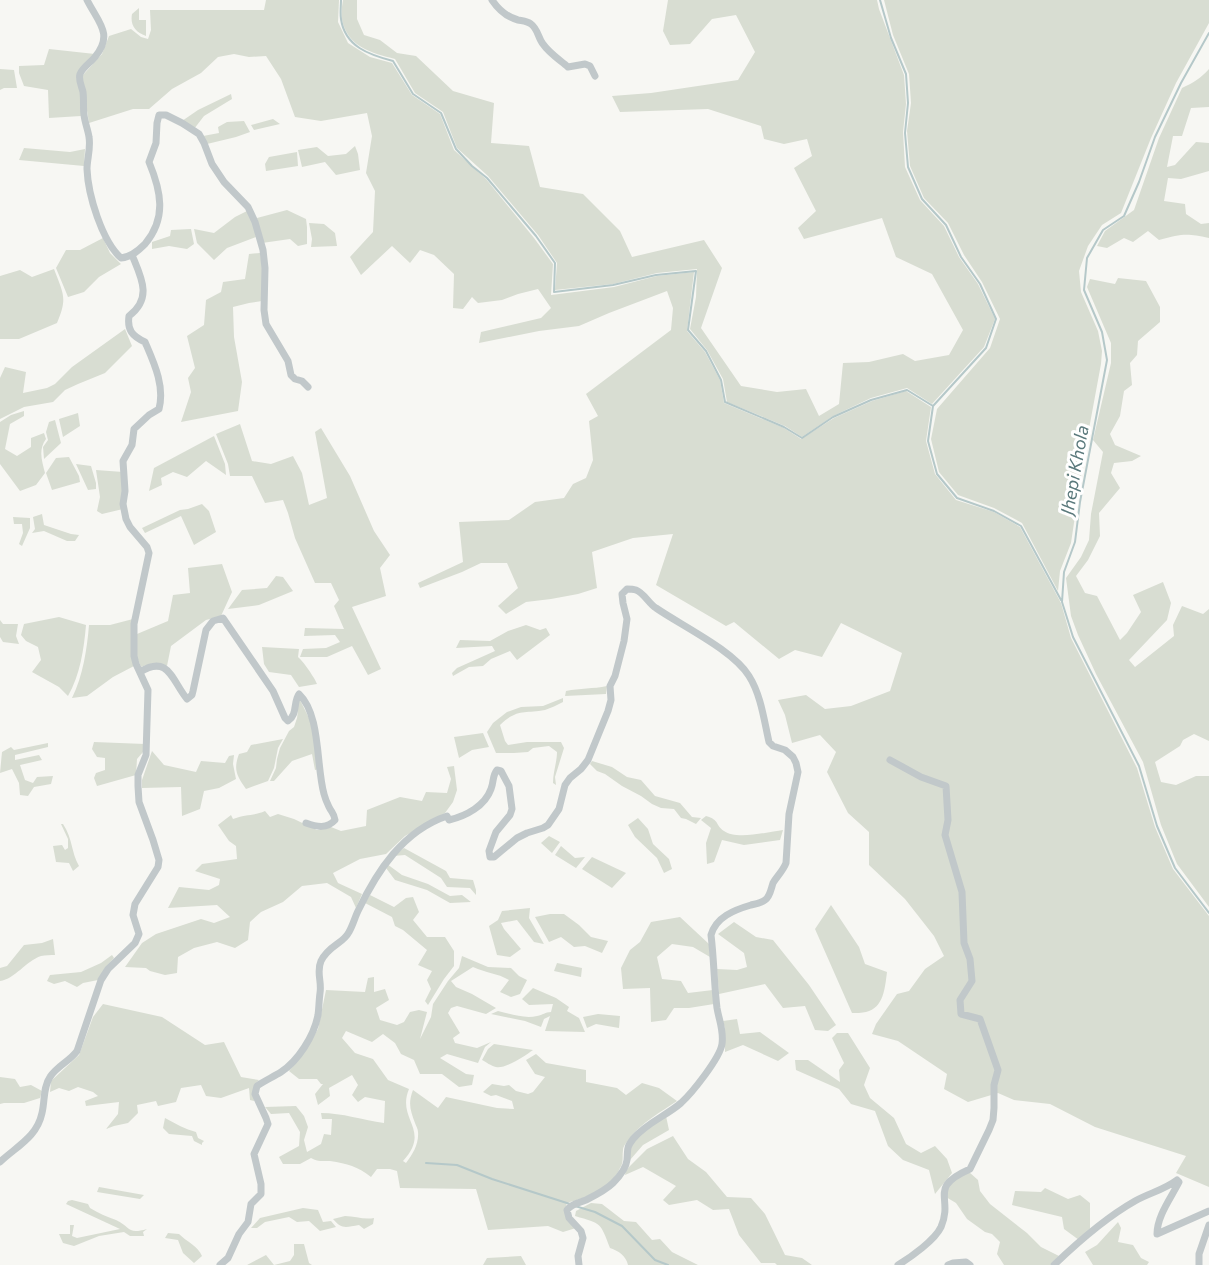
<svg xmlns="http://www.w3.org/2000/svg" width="1209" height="1265" font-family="Commissioner,sans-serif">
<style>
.green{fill:#d8ddd2}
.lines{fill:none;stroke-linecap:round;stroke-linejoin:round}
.stream{stroke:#b5c8c9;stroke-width:2}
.minor{stroke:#c1c8ca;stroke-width:7}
.labels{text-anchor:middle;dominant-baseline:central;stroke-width:6;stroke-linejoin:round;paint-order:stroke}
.water-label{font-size:18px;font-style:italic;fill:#5a797c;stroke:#fff}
</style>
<rect width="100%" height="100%" fill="#f7f7f3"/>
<path class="green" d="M266,0H339L338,22L348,43L370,57L392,63L412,95L440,114L454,150L486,179L534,238L553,264L551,295L614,287L657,276L694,272L687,331L705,352L720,380L724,403L784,428L801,439L834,418L872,401L906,391L931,407L926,441L935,474L956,500L994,512L1020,527L1061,603L1071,638L1137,768L1155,827L1173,869L1209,916V1187L1176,1173L1186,1156L1095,1127L1050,1104L1014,1100L998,1093L968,1102L944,1089L947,1074L898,1041L872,1034L876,1024L897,994L909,991L925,969L944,956L934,936L905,899L869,865V832L848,813L827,772L836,752L820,735L792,743L785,715L778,700L806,695L825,709L851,706L890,691L902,653L841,623L822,657L795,650L779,659L734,622L726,626L656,585L673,534L633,538L592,552L597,588L578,594L551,599L526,602L506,614L498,606L518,588L507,563H481L462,572L420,588L418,583L463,562L459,522L509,520L535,502L564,498L573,484L586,478L593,460L589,421L598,416L586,394L671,330L673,308L667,291L609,313L579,326L539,331L479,343L481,332L541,318L551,308L538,289L518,294L502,300L478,303L472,297L463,309L453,308L454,274L434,255L420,250L410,263L392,246L361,275L350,257L373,232L375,191L366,173L372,136L367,113L321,121L295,117L281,79L266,56L249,57L234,54L218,57L201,73L172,89L149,109H133L89,123L82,79L83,75L102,54L109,36L131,29L141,37L148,39L151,30L150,10H264Z
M343,0H357V19L364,35L380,40L397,53L416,56L453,91L494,103L491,143L529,146L540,187L583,194L620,231L632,257L704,240L722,268L701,328L741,386L777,392L806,389L819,416L839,404L843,363L869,362L903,354L915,361L949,355L963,330L932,274L896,257L882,218L804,239L798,228L816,211L794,168L812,156L807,139L784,144L764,139L761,126L708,109L620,112L612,96L651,93L738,80L755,52L736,15L712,19L690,44L670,45L663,31L668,0H877L879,9L904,75L906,104L903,132L905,167L920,200L944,226L959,257L978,284L995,319L984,347L932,404L907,388L871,398L833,416L802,437L785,426L727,402L723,379L707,350L690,329L696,297L697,269L657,273L613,284L555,290L557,263L538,235L488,176L457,148L443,112L415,93L395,59C372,53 347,47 342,19C341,13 342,6 343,0Z
M884,0H1209V23L1176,83L1151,138L1121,213L1102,225L1088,246L1079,271L1081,292L1098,331L1102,351L1101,364L1084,456L1071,543L1060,571L1058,591L1022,523L994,508L958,495L939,472L931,439L937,409L990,348L1000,319L982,282L964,255L948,223L924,198L910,166L907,131L911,103L909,74L893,35Z
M139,8V20H146V36C135,32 130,25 132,14Z
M49,49L95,54L79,71L81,95V116L49,118L48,90L24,86L19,73V66L44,65Z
M0,69L14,70L17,88H4L0,90Z
M1209,69V107L1191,108L1182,136H1173L1167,167L1175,165L1196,142L1209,143V171L1181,179L1168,178L1164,201L1185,204L1186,214L1201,224L1209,223V238C1186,233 1182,234 1159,240L1148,231L1133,242L1124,238L1107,248L1097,246L1105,231L1134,210L1159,138L1182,88C1193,83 1201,78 1209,69Z
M231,94L232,99L204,116L194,129L182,121L198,110Z
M273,119L280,124L254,130L251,125Z
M244,121L250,132L236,137L207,144L203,136L219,133L218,127L227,122Z
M355,146L358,154L360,170L336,175L325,162L302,167L298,150L317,147L328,156L346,154Z
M24,148L70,152L85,149L84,166L19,160Z
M297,152L298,166L266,171L265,164L269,157Z
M287,210L306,219L307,227V244L298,246L290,239L262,243L257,218Z
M247,211L253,222L256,237L227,248L214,260L197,243L194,229L214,233L235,217Z
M309,223L324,224L335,233L337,246L311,247L312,239Z
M191,229L194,244L187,249L169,246L152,249V242L170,236L171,230Z
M103,238L110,253L121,264L99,277L84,292L68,297L56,268L66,250H80Z
M260,253L263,268L262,301L249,303L233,307L234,337L242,382L238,411L181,422L191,392L188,378L195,368L187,336L204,325L206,300L221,292L223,282L245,279L249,254Z
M54,269C63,293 68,298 57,323L19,339H0V276L20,270L32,277Z
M1118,278L1146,281L1160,307V322L1138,341L1137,355L1130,363L1132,385L1124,391L1120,416L1110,434L1115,445L1141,456L1132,461L1114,463L1111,473L1120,488L1099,513L1100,536L1088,560L1076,576L1085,593L1097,596L1120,640L1127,633L1141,612L1133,595L1163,582L1171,603L1167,620L1129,660L1135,667L1174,636L1173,625L1182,606L1203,614L1209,609V741L1194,734L1183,740L1180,746L1155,762L1161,782L1176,785L1196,776H1209V907L1177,864L1161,825L1143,762L1096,674L1078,635L1071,616L1066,578L1081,557L1089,540L1091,514L1103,452L1093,440L1111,363V343L1087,287L1090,279L1115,284Z
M125,329L132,346L105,373L78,384L65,390L53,402L24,407L0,419V378L5,367L26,372L23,393L47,388L55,384L72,367Z
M24,411V416L10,424L5,449L17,456L31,447V438L44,433L46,439C38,450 42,461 45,473L36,485L20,491L0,464V422L11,415Z
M78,413L80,426L63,437L59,419Z
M55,420L61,443L44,459L43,447L48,440L46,432L49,422Z
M240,424L252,461L271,464L293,456L302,473L309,505L327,498L315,432L321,428L350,476L374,531L390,555L380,568L386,596L352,607L381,669L368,675L352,646L327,657H300L303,649L326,648L340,642L335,635L304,636L305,628L344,629L334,606L339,600L331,583H315L295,538L288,513L283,500L265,503L252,476H230L228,464L216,434Z
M214,436L225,464L226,475L206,461L187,477L173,472L161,478L162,485L149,491L154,468Z
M69,457L79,476L80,482L52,490L46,473L56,458Z
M76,464L91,466L96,483V489L88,490Z
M96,470L123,472V509L102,514L97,511L100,497Z
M202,504L209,511L216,532L194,545L181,516L145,533L142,528L180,510L188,509Z
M42,514L44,525L71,534L79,535L75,541H67L44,531L32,533L35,529L33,517Z
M13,517L30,518V528L22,546L19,544L23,533L22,524H14Z
M222,564L232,592L221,616L206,620L171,646L167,666C157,661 150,664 141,667L136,655L137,634L168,621L173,595L190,593L188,568Z
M276,576L283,577L293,591L259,605L228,609L242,590L267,588Z
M59,617L86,625C84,649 80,675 68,696L59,687L32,672L41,660L38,647L26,641L21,635L24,624Z
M133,619L134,666L113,677L87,696L72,698C83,676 87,649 89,625H110Z
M0,620L3,624H18L16,636L19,644L3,642L0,637Z
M526,625L540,630L546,628L550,635L517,660L510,651L491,659L483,666L469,667L453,676L452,673L457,668L495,651L492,646L456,648L460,640L490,641L508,631Z
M262,647L299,649L298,657C303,661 315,678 317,684L299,687L291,675L269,672L264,664Z
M607,686L606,694L565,696L566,691C580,688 593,689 607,686Z
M299,698L311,722L319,769L315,770L312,754L292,761L274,781H270L276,768L277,759L280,748L289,731L294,727L297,718L298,711L297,703Z
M563,698V702C557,705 551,708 545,710C524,714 518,708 500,725L505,741L508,745L527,742H561L564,748L555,777L556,785L553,783C553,772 557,762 557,752L549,746L533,748L528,752L514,753H496L487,732L493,723L507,712L521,707L543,706Z
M483,733L489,747L472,750L459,758L454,737Z
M283,739L278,748L274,768L268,781L246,789C237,776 233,770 239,754L247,752L251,745Z
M94,742L145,744L143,752L137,759L136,775L97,786L94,778L96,773L105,770V758L97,757L92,749Z
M48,743V747L15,755V760L39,755L42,760L20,765L25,780L33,783L37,777L53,776L51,784L34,787L28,796L20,795L19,783L12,769L0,773L2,752L11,747L14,750Z
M152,751L164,765L196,772L201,761L225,763L229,756L234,755L233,764L236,779L219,788L204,791L200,809L182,816L181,787L142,788V780Z
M592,761L612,767L627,777L641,780L655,796L680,803L692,817L701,818L696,824L686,819L681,818L674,809L661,808L652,804L641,796L622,786L605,774L597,771L590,764Z
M454,766L457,790L453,802L445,813L405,836L386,854L360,859L333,873L338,883L362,894L356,908L351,897L327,883L302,886L283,902L261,912L250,922L248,940L235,948L217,942L194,948L178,957L177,973L165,975L150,971L146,968L125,967L142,943L156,934L201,919L214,923L230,917L217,905L168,908L179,887L209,890L219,885L220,879L195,871L202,864L237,859L236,846L229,841L218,825L231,815L233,819C245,814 254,816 265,811L270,817L278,814L294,819L317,830L331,827L341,831L366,826L367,810L400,797L422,801L426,792L447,793L451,779L447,767Z
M706,816C720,820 715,825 724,831C736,840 768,832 783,830L780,840L744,845L722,840L714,862L707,864L706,843L711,828L701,820Z
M638,818L648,829L653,844L669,859L672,869L664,873L657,858L635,837L628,825Z
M61,824H63C73,839 71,852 79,866L73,871L69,863L56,862L53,846L62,845L65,850L68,848V839Z
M549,836L560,842L552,853L541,843Z
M561,846L575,858L585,857L576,868L555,855Z
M404,848L446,871L450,878L473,880L476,890V895L470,888L447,887L441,878L405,855L393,856Z
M592,857L626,873L612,888L582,869Z
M387,864L402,875L428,884L450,896L462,895L471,902L450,903L427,890L395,880L386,868Z
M370,895L394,907L406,898L413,897L419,912L413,920L427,937H445L454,951V966L444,979L428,1005L425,1001L431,989L427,980L432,971L418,965L427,950L403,930L395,926L392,917L365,903Z
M831,905L859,947L865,964L887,972C885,987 884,1008 866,1012C862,1013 856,1013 852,1013L815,929Z
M530,908L529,918L544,944L534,942L517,920L501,923L504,929L521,949L510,957L497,955L489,926L498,920L502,911Z
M550,914H564L579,925L591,937L608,941L602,953L585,946L574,947L561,937L549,942L535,917Z
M680,917L709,944L710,957L693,947L672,944L657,957L662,979L681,981L688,993L713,990L714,1004L689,1008H674L666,1020L651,1022L650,988L623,989L621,968L630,950L640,942L651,922Z
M734,922L756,937L773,940L809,985L836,1025L828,1031L815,1030L805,1006L783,1008L765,984L719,994L717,969L737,970L747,967L744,953L718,934Z
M53,939L55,955C51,955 45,955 41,956C26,961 15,979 0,981V968L7,966L24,945L42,943Z
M112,955L114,958L105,968L98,980L83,983L77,987L65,981L54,984L47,981L50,975L81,972L101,963Z
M462,956L488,967L511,968L519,976L527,980L520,994L511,997L500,992L509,980C497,973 486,973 473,967L451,981L456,987L472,994L496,1008L486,1014L457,1006L451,1008L448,1013L460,1033L453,1038L455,1043L477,1048L491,1042L485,1047L478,1063L447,1054L440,1058L466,1074L474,1075L472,1085L459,1087L442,1074H420L414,1060L401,1054L395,1043L383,1034L372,1042L346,1031L342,1038L355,1053L373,1059L388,1080L409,1089C396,1120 432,1129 403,1161L406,1163C413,1154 419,1144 418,1132C418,1129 416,1126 415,1123C410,1110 408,1103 413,1090L438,1108L446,1097L497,1108L514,1109L512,1101L496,1095L491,1096L483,1092L492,1084L504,1086L509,1085L516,1091L528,1094L533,1092L545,1077L535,1074L526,1060L536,1054L546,1063L586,1070V1082L617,1088L626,1095L642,1083L659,1088L677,1101C661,1112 642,1122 630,1138C627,1142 623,1146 623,1150C622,1157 624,1162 620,1168C611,1189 587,1197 567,1203C563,1215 567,1221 576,1228L563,1232L548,1226L488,1230L476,1189L400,1188L397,1171L390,1169H377L371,1177C357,1166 348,1164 330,1161C323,1161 317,1162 311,1158L300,1164H283L279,1157L299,1146L300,1132L289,1113L271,1114L265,1107L296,1106L304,1116L308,1127L304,1140L307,1152L321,1144L324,1134L331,1135L332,1119H322L321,1113C342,1113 363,1120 384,1123L385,1101L365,1097L358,1102L352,1095L358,1085L352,1075L329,1088L330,1096L318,1105L315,1094L323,1084H321L317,1079H299L289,1071L303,1054L318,1029L326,990L365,992L368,978L374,977V992L385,989L389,1000L376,1008L380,1020L397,1025L404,1022L410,1012L419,1010L427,1012L420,1039L431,1017L433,1004L448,981L459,968Z
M557,963L582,968L581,977L554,971Z
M533,988L556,998L569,1007L567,1011L579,1018L585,1032L545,1031L550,1016L544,1019L541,1027L525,1021L491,1014L498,1011C510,1014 525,1019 537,1016C543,1015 545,1012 551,1012L553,1004L529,1005L522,999Z
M103,1004L162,1017L205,1045L224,1042L241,1077L259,1080L254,1085V1101L250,1100L249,1088L221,1098L206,1096L201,1085L181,1088L176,1102L158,1106L156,1101L137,1105L138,1113L128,1123L114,1126L106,1129L118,1114L119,1102L86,1106L85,1101L98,1096L93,1092L78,1087L69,1091L59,1088L50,1092L51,1081L79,1055L93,1017Z
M598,1014L620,1016L619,1028L596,1024L587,1028L583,1017Z
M737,1019L740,1034L760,1032L789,1053L778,1061L743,1045L725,1052V1029L723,1021Z
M837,1033H848L870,1068L864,1085L870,1098L894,1118L906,1144L921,1153L935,1146L947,1159L952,1173L935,1194L929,1170L903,1160L888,1146L875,1111L851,1104L839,1089L796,1070L795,1060H808L840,1082L839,1070L844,1063L832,1038Z
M494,1044L533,1050C525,1056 505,1069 496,1067C491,1066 486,1062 482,1060L488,1049Z
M0,1077L15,1079L20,1087L31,1085L42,1091L40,1098L24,1103H4L0,1104Z
M666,1116L669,1130L643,1145L630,1160L628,1149L635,1138Z
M165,1118C176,1124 185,1129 196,1132L198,1138L204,1141L202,1143V1145L194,1141L192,1136L169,1134L163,1128Z
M673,1136L688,1159L706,1172L727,1197L751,1198L765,1214L785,1255L802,1258L812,1265H777L775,1263H761L739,1235L729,1209L713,1210L697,1200L669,1205L663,1200L676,1186L643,1167L625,1175L626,1170L647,1149Z
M969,1172L978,1180L980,1191L990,1204L1027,1233L1041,1247L1059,1256L1050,1265H1004L997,1254L1000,1242L992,1234L985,1232L967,1219L956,1203L946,1197C949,1181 954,1178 969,1172Z
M99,1187L144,1195L140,1199L97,1192Z
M1045,1188L1068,1199L1080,1195L1090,1203V1230L1079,1240L1064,1229L1062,1217L1012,1205L1015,1191L1041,1192Z
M72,1200L88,1204L90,1208C98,1213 107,1217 116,1220C131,1227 127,1235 147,1229L143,1232L144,1236H130L124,1232L99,1236L74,1246L63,1243L59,1234H70V1225H74L72,1236L77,1238L120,1229L66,1204L68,1201Z
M591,1203L602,1204L624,1221L636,1222L652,1240L660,1239L672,1252L698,1265H628C626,1256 619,1251 610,1248C600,1222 602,1224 575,1216L576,1211Z
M303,1208L318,1210L323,1222L331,1221L336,1227L320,1231L309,1221L297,1222L289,1217L265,1222L257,1228H251L260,1218Z
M345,1216C355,1216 364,1220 374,1218L373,1224L364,1229L359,1225C346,1227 342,1230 333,1219Z
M1118,1222L1121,1228L1118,1242L1133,1245L1141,1258L1149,1262L1147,1265H1093L1085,1252L1097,1245Z
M168,1233L179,1234C187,1242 198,1246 202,1256L194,1263L183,1253L178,1240L165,1238Z
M294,1244H304L309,1263L312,1265H247L266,1255L274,1265L290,1261L294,1255Z
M521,1256L526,1265H483L487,1258Z"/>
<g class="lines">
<path class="stream" d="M341,0C341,6 340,13 341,19C345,47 370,55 393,61L413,94L441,113L456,149L472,166L487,178L536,236L555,263L554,292L613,285L656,275L696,271L688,330L706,351L721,380L725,402L784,427L802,438L833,417L871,400L907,390L933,406
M880,0L891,38L906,74L908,103L905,133L908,167L922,199L946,225L961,257L980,284L996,319L986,348L933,406L928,441L937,474L957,498L994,511L1021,526L1061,600
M1209,33L1181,83L1155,137L1139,182L1124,216L1103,230L1087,258L1084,290L1102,332L1107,360L1080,502L1075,542L1064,572L1062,602L1073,637L1139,766L1157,826L1175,868L1209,913
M426,1163L457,1165L492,1179L570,1204
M575,1206L595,1212L622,1226L655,1260L668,1265"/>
<path class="minor" d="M87,0C98,22 114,34 95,57C91,62 82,68 80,74C78,80 82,87 83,92C84,100 83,108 84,115C85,123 88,130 89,137C91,148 87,159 87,169C88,195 102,241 121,258C131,257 138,251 145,244C167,218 161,191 149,162L156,143L157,123L159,115H166L182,123L199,134L204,143L212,164L224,182L248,207L255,222L263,250L265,268L264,310L266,324L288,361L291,375L295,379L302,381L308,387
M492,0C498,9 507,17 518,20C523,21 527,21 531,24C538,29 538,38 543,44C549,53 560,60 568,67L585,64L590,66L595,76
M140,672C169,654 172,681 187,699L192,695L193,691L206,630L213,621L223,618L273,691L285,718L288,721C298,714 293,702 299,694C321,715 316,766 324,794C325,798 327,803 329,807C332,813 334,813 335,820C327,829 317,827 306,823
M890,760L921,777L946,786L948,820L945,835L962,892L964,943L970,959L972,981L960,1000L961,1014L980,1019L998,1070L994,1085V1108L993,1120L989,1130L970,1169C927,1188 954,1197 941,1227C935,1240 911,1257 898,1265
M0,1162C17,1146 37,1137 42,1113C45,1101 43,1087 50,1077C57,1066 70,1061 77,1051L101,980L108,969L135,943L139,934L133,915L135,904L158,867L159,860L153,840L139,802L138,786V775L146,755L148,690L136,664L134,656V624L149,553L147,547L130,527L126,519L123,504L125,491L123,461L132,445L134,429L149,415L159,409C165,386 154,363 145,342C132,336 127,330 129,316C153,298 141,277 132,255
M220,1265L228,1258L239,1234L248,1222L251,1204L261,1194V1184L254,1154L268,1124L266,1118L255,1094L257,1086C264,1081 273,1077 281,1072C298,1061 314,1036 318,1015C319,1008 319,1000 320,993C322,981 316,972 321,961C329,945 343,944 349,932C353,925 355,917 358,911C377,871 403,831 447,816L449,820C466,816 485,806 491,789C494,782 492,776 497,770L501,771L509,786L512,809L510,815L496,832L489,851L490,857H494L517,838L527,833L543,828L548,825L559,809L565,785L570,778L581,769L588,760L608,711L611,700L610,686L615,676L624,641L627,619L623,603L622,594L627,589C630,589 633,589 636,590C644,593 649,604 656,608C682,626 733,650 749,676C761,695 764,720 769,742L773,746L785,750L793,757L796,763L798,772L789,814L786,863C783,871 777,876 773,883C771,889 770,897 765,900C761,903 755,904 751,905C734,910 716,917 711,935C714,959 714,984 717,1008C719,1020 724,1031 722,1044C720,1058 692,1093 681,1103C666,1116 646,1123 633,1139C626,1148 628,1149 627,1160C626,1169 620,1176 613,1183C606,1190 596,1195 586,1200C579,1203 572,1203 567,1210L569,1218L581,1231L583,1238L578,1256L579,1265
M948,1265L953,1263L966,1262L970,1265
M1054,1265C1079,1241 1105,1218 1135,1201C1149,1193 1164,1190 1177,1180L1179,1182C1171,1198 1157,1216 1157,1234L1209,1211
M1199,1265V1254L1209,1225"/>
</g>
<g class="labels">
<g class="water-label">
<text transform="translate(1074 470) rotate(-80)">Jhepi Khola</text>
</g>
</g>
</svg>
